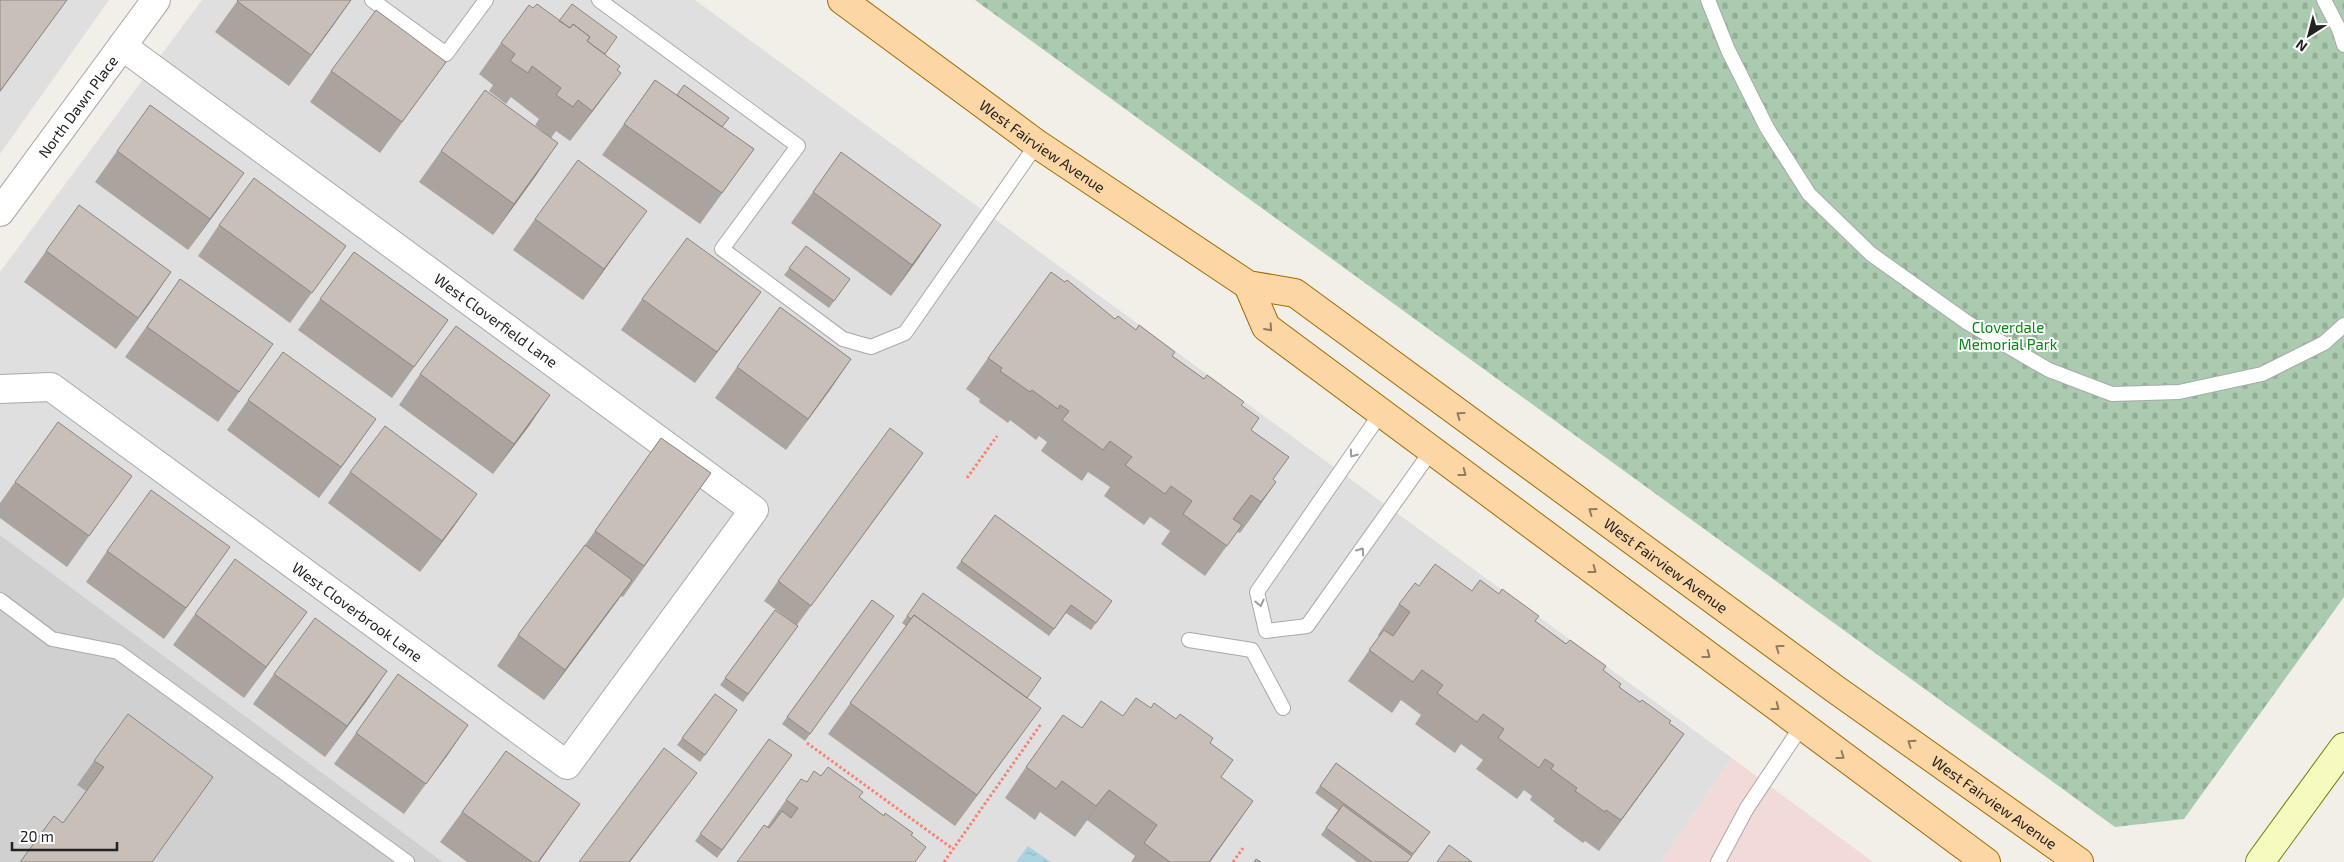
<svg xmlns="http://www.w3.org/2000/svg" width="2344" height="862" font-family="'Exo 2',sans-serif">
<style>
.residential{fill:#e0dfdf}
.commercial{fill:#f2dad9}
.religious{fill:#d0d0d0}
.cemetery{fill:url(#cemetery-stones)}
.water{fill:url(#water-ripples)}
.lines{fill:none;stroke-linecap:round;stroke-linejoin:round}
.lane-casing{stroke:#a9a9a9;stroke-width:16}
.street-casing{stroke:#a9a9a9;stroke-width:30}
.secondary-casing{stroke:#707d05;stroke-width:30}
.primary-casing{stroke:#a06b00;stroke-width:30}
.path{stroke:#fa8072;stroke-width:3;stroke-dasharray:2.5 2.5;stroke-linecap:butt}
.lane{stroke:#fff;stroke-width:14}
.street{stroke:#fff;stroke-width:28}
.secondary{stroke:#f7fabf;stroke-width:28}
.primary{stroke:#fcd6a4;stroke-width:28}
.wall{fill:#aba49e}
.shaded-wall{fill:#8b8681}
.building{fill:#c7bfb8;stroke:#8b8681}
.oneway{stroke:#8f7c63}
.oneway2{stroke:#9c9c9c}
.labels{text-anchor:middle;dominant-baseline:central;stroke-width:4;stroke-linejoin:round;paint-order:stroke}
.street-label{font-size:15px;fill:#222;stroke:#fff}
.park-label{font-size:15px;fill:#0c8416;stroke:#fff}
</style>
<defs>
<pattern id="cemetery-stones" width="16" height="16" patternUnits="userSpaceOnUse" patternTransform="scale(1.25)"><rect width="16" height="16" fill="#aacbaf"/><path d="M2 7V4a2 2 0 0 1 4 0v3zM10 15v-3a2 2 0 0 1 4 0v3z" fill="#92ae96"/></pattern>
<pattern id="water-ripples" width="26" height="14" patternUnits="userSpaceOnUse" patternTransform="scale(1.25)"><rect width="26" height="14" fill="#aad3df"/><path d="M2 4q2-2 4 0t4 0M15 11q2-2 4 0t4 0" fill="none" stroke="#92b5bf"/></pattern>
</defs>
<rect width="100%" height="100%" fill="#f2efe9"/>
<path class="residential" d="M0,0H109L0,154Z
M202,0H695L1732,758L1661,862H443L0,535V272Z"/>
<path class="commercial" d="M1732,758L1873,862H1661Z"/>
<path class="religious" d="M0,535L443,862H0Z"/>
<path class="cemetery" d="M975,0H2344V597L2184,819L2115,827Z"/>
<path class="water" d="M1028,846L1051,862H1016Z"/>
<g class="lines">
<g class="lane-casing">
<path id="lane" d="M372,0L446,54L486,0
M599,0L798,146L722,249L843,339L871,347L905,333L1037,144
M1708,0L1728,50L1767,128L1809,194L1871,254L1968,323L2049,370L2112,394L2179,392L2262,374L2324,343L2344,325
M2324,0L2339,29L2344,45
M1381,413L1257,592L1266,631L1307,626L1432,450
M0,600L52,639L118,652L407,862
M1189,640L1252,650
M1252,650L1283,708
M1718,862L1747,808L1801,727"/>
</g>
<g class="street-casing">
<g id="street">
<path id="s1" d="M0,212L156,0"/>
<path id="s2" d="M0,389L51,387L567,765L754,510L122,46"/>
</g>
</g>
<g class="secondary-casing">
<path id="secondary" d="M2260,862L2344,747"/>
</g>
<g class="primary-casing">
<g id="primary">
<path id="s3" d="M842,0L1037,144L1248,285L1295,293L1835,689L2079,862"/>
<path d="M1248,285L1266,327L1986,862"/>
</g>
</g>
<path class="path" d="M967,478L997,436
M807,743L953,849
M944,862L1041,724
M1233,862L1243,848"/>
<use href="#lane" class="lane"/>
<use href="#street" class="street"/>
<use href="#secondary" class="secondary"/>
<use href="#primary" class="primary"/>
</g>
<path class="wall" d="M238,0H351L289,86L215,32Z
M501,43L605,54L617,70L599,103L570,141L556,131L551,138L537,174L493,235L419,182L441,151L548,136L535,125L539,119L511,97L506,104L489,91L493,85L479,74Z
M446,62L380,153L310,102L331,71Z
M655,80L754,149L700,224L602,155Z
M117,151L222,204L188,250L95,182Z
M813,192L920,256L891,296L791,223Z
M535,219L625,241L583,300L513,250Z
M219,225L324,276L290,323L198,256Z
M806,246L850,279L829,308L784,275Z
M46,251L171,272L116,349L24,282Z
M354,252L448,320L392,398L298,330Z
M180,279L273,344L218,422L125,357Z
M761,292L695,383L621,330L642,299Z
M1115,319L1136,330L1241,405L1251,430L1289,457L1273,479L1276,482L1240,533L1237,532L1205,576L1161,544L1170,531L1150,517L1144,525L1104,496L1110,487L1088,472L1082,481L1041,451L1047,442L1039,436L1036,440L1010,420L1008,423L979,402L980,399L966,389L988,358Z
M851,359L786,450L715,398L737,367Z
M420,374L550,395L493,474L399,405Z
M248,400L354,450L319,498L227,430Z
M661,438L711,473L623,597L621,596L544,700L497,666L518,635L585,545Z
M923,453L797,625L764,601L778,581Z
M350,472L455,525L420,572L328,503Z
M132,476L67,567L0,518V503L15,482Z
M995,515L1112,601L1091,630L1066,613L1049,636L956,568Z
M107,551L208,578L164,639L86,582Z
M1419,586L1472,591L1535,621L1603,670L1619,687L1684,734L1599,851L1585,841L1583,843L1553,821L1555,819L1530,800L1532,796L1524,790L1517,799L1476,769L1483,760L1461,744L1455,753L1415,724L1421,715L1401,700L1392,713L1348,681L1379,636L1378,635L1399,604Z
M923,593L1027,698L1019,738L955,826L828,734L906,626L902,623Z
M872,600L894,616L805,741L782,724Z
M775,610L798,626L743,702L720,685Z
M195,614L285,642L244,698L173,645Z
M387,671L325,757L253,704L274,674Z
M715,694L737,710L700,762L677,745Z
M1151,708L1210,743L1221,777L1253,801L1210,862H1131L1135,856L1087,820L1075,837L1040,812L1035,820L1005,798L1026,767L1082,728Z
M468,725L404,814L334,764L356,733Z
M769,739L792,755L717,858L695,841Z
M94,761L196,801L152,862H20L54,816L63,823L86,791L77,785Z
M1336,763L1430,832L1408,862H1357L1321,835L1338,810L1315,793Z
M821,776L859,798L911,835L737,862L767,827L786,800L807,782Z
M580,804L539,862H467L440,842L462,812Z"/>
<path class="shaded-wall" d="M67,0L0,92V91Z
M351,0L333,26L289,86L311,55Z
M621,73L599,103L570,141L592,111Z
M558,143L537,174L493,235L514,204Z
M244,173L222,204L188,250L210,219Z
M647,211L625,241L583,300L604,269Z
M941,225L920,256L891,296L912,265Z
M171,272L150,303L116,349L138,318Z
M761,292L739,323L695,383L717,352Z
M851,359L830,390L786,450L808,419Z
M550,395L529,426L493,474L514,444Z
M376,419L354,450L319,498L341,467Z
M923,453L909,473L797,625L811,606Z
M1276,482L1255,512L1240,533L1261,502Z
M477,494L455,525L420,572L442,541Z
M230,547L208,578L164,639L186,608Z
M632,580L610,611L544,700L565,670Z
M307,612L285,642L244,698L266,667Z
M387,671L366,702L325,757L347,726Z
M1041,708L1019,738L955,826L977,795Z
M468,725L447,756L404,814L426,784Z
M1684,734L1662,765L1599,851L1621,820Z
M697,773L630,862H629Z
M1109,790L1087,820L1075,837Z
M1253,801L1232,831L1210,862H1209Z
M580,804L558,835L539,862H538Z"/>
<path class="building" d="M0,0H67L0,91Z
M238,0H351L311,55L237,1Z
M537,4L570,28L573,24L590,37L587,41L620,66L617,70L621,73L592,111L578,100L573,107L556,95L561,88L532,66L528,73L510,61L515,54L501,43L529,5L533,8Z
M572,4L617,37L605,54L587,41L590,37L573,24L570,28L559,21Z
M376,10L446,62L402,122L331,71Z
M655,80L754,149L722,193L624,124Z
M684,85L729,118L722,127L677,95Z
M485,90L558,143L514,204L441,151Z
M150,105L244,173L210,219L117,151Z
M841,152L941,225L912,265L813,192Z
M578,160L647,211L604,269L535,219Z
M254,178L346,246L312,293L219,225Z
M79,205L171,272L138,318L46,251Z
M687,238L761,292L717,352L642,299Z
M806,246L850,279L834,301L789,268Z
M354,252L448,320L414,367L320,299Z
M1051,272L1065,282L1067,280L1115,319L1118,316L1136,330L1139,325L1175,352L1172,356L1204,379L1207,375L1244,402L1241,405L1259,418L1251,430L1289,457L1273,479L1276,482L1261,502L1251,495L1233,519L1242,525L1227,546L1183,514L1192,501L1171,486L1165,494L1125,465L1132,457L1110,441L1103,450L1062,420L1069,411L1060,405L1058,409L1032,390L1030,392L1000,371L1002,368L988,358Z
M180,279L273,344L239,392L147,327Z
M780,307L851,359L808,419L737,367Z
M456,326L550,395L514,444L420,374Z
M283,352L376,419L341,467L248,400Z
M58,422L132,476L89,536L15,482Z
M385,426L477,494L442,541L350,472Z
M890,428L923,453L811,606L778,581Z
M661,438L711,473L644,566L595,531Z
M151,490L230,547L186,608L107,551Z
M995,515L1112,601L1096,623L1071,605L1054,629L961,561Z
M585,545L632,580L565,670L518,635Z
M235,559L307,612L266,667L195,614Z
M1435,564L1472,591L1480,580L1499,594L1502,589L1539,616L1535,621L1566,644L1570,640L1606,666L1603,670L1621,684L1619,687L1640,702L1642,700L1671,721L1669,723L1684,734L1621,820L1606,810L1605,812L1575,791L1577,788L1551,769L1554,765L1545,759L1539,768L1498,738L1504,729L1483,714L1477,722L1437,693L1443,685L1422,670L1413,682L1369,650L1384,630L1393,636L1410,612L1399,604L1415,583L1419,586Z
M923,593L1041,678L1027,698L914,615L911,619L907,616Z
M872,600L894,616L810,734L787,717Z
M775,610L798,626L748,694L725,678Z
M914,615L1041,708L977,795L850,703Z
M315,618L387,671L347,726L274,674Z
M398,674L468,725L426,784L356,733Z
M715,694L737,710L705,755L682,738Z
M1136,698L1151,708L1154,703L1176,719L1180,714L1213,738L1210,743L1233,760L1221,777L1253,801L1209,862H1170L1144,843L1157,825L1109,790L1096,806L1062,781L1056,789L1026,767L1063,715L1082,728L1101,701L1123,716Z
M128,714L213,777L152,862H22L21,861L54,816L63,823L104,767L94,761Z
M769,739L792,755L722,850L700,834Z
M664,748L697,773L629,862H579Z
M506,751L580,804L538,862H532L462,812Z
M1336,763L1430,832L1413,854L1320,786Z
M828,767L863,792L859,797L884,816L885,813L913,833L911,835L926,847L915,862H737L764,825L769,828L782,811L791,818L798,808L786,800L801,779L807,782L814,771L821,776Z
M1343,805L1412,856L1407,862H1372L1326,828Z
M1449,845L1472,862H1437Z
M1256,859L1261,862H1254Z"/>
<defs><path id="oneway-chevron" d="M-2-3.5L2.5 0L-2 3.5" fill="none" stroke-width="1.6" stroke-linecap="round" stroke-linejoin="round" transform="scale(1.25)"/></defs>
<g class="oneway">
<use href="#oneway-chevron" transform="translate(1269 328) rotate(48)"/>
<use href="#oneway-chevron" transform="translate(1460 415) rotate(-144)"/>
<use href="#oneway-chevron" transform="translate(1463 473) rotate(37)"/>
<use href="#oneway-chevron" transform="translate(1592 511) rotate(-144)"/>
<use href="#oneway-chevron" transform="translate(1593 570) rotate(37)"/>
<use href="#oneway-chevron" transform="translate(1779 648) rotate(-144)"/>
<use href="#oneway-chevron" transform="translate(1707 655) rotate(37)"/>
<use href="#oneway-chevron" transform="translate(1776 707) rotate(37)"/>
<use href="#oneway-chevron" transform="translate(1911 743) rotate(-145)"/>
<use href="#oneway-chevron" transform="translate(1841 756) rotate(36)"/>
</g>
<g class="oneway2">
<use href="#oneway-chevron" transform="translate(1353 454) rotate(125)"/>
<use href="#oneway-chevron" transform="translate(1361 551) rotate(-55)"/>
<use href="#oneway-chevron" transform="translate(1260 603) rotate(77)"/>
</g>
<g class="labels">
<g class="street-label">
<text stroke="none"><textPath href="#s1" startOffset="131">North Dawn Place</textPath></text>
<text stroke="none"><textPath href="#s3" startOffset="248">West Fairview Avenue</textPath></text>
<text transform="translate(496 320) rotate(36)">West Cloverfield Lane</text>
<text stroke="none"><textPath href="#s3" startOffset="1004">West Fairview Avenue</textPath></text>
<text stroke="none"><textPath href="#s2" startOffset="431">West Cloverbrook Lane</textPath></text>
<text stroke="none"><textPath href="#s3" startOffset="1409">West Fairview Avenue</textPath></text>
</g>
<g class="park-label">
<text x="2008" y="327">Cloverdale<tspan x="2008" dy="17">Memorial Park</tspan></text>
</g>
</g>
<g transform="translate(2309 35) rotate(216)" stroke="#ffffff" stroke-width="4" paint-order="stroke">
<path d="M0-4L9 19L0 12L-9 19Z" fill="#222222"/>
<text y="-8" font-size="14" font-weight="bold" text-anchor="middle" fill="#222222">N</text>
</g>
<path d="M12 842v8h105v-8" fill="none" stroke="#222222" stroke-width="2.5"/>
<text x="20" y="842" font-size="15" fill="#222222" stroke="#ffffff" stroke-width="4" paint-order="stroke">20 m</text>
</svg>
